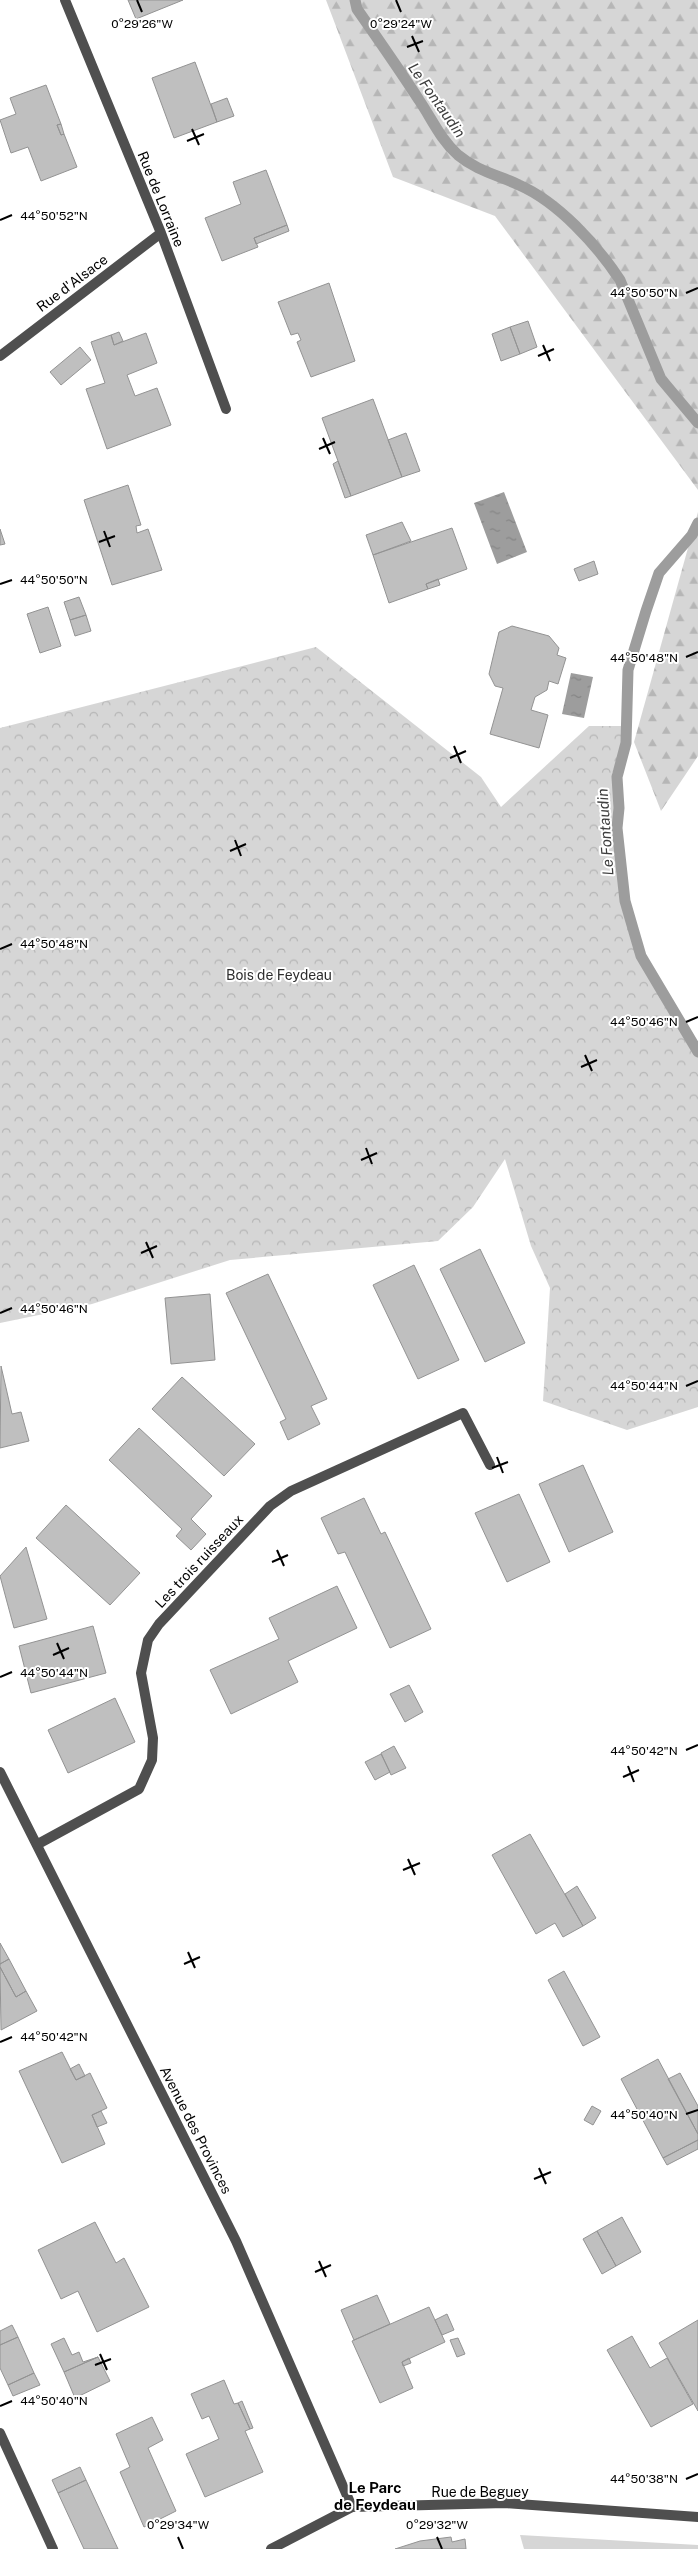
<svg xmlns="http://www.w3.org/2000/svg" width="698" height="2549" font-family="'Public Sans',sans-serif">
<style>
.grass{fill:#d6d6d6}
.forest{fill:url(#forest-firs)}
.park{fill:url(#park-crowns)}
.water{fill:url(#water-ripples)}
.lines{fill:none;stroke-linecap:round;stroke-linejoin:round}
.stream{stroke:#9d9d9d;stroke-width:11}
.building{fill:#bfbfbf;stroke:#939393}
.minor{stroke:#4f4f4f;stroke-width:10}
.ticks{fill:none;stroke:#000;stroke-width:2}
.labels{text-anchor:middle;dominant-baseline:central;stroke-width:4;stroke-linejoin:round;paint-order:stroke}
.street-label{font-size:14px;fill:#000;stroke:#fff}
.park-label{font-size:14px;fill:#2d2d2d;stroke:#fff}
.water-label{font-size:15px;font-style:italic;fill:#3e3e3e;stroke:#fff}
.neighbourhood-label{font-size:15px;font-weight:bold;fill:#000;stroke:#fff}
.ticks-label{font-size:12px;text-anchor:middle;fill:#000;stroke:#fff;stroke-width:4;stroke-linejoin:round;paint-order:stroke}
</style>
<defs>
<pattern id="forest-firs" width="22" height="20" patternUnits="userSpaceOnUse" patternTransform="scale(1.25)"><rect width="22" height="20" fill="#d6d6d6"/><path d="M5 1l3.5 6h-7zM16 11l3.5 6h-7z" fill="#b6b6b6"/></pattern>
<pattern id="park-crowns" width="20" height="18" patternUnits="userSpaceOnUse" patternTransform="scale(1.25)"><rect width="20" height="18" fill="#d6d6d6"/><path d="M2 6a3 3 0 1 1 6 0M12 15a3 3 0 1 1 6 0" fill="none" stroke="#b6b6b6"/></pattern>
<pattern id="water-ripples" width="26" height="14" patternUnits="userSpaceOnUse" patternTransform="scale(1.25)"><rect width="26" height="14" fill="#9d9d9d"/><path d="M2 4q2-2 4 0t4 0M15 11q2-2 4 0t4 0" fill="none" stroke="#858585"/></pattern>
</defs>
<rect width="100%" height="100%" fill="#fff"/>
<path class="grass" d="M520,2535L698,2545V2549H524Z"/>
<path class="forest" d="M326,0H698V490L495,216L393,177Z
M698,512V756L661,811L634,742Z"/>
<path class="park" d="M316,647L481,777L501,807L589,726H622L623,746L612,774L615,804L613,822L621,898L642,961L698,1056V1407L627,1430L543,1401L550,1288L531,1246L505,1159L473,1207L438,1241L230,1260L92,1304L0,1323V728Z"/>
<path class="water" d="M504,492L527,552L497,564L474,503Z
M571,673L593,677L584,718L562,714Z"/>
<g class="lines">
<path class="stream" d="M355,0L357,9C378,39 399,69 419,100C432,119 440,139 458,155C477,171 498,175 519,185C558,202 597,245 620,280L661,379L698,423
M698,523L692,535L659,573L646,611L628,670L626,743L617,777L619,808L617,828L625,901L641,956L698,1052"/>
</g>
<path class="building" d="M128,0H183L136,19Z
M195,62L217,122L174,138L152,78Z
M46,85L61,124L57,125L61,135L64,134L77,167L41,181L28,147L11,153L0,120L16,114L10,98Z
M227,98L234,116L217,122L211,104Z
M61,124L64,134L61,135L57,125Z
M266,170L287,225L254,238L258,247L222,261L205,218L241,204L233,182Z
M287,225L289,231L256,244L254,238Z
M329,283L355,361L311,377L297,342L301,340L298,333L291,335L278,302Z
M528,321L537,347L520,354L510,327Z
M510,327L520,354L501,361L492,334Z
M119,332L123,341L114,345L111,335Z
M146,333L157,363L127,375L135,396L157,388L171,425L107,449L86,389L105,383L91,342L111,335L114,345Z
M80,347L91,360L61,385L50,372Z
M373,399L402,477L351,496L322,418Z
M406,433L420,471L402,477L388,440Z
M338,461L351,496L345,498L333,464Z
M128,485L141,525L136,526L137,533L148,529L162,570L112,585L84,500Z
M402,522L411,541L373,555L366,535Z
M452,528L467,569L426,584L428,589L389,603L373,555Z
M0,529L5,544L0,545Z
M594,561L598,574L579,581L574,569Z
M438,579L440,585L428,589L426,584Z
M79,597L86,615L70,620L64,602Z
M48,607L61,646L40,653L27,614Z
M86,615L91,631L75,636L70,620Z
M512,626L549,636L559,648L557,655L566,658L558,684L549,681L547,690L535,697L531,710L548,715L539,748L490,734L503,688L495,686L489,674L499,632Z
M480,1249L525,1343L485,1362L440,1269Z
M414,1265L459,1360L418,1379L373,1285Z
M268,1274L327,1399L311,1406L320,1424L288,1440L280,1422L286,1419L226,1293Z
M210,1294L215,1360L171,1364L165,1298Z
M1,1366L12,1414L21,1412L29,1441L0,1448Z
M182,1377L255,1444L224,1476L152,1409Z
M139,1428L212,1496L191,1519L206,1534L191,1550L176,1536L182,1529L109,1460Z
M583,1465L613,1532L569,1552L539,1484Z
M519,1494L550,1562L507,1582L475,1513Z
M364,1498L381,1534L385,1532L431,1629L390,1648L345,1552L338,1554L321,1518Z
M66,1505L140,1573L110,1605L36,1538Z
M26,1547L47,1619L14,1628L0,1576Z
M337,1586L357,1628L288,1661L298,1682L231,1714L210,1670L279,1639L269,1618Z
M93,1626L106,1673L31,1693L19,1646Z
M409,1685L423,1712L405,1722L390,1694Z
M115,1698L135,1742L68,1773L48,1730Z
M394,1746L406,1768L391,1775L381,1753Z
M381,1754L390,1772L375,1780L365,1762Z
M530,1834L583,1926L563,1937L555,1923L536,1934L492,1855Z
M577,1886L596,1918L583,1926L565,1894Z
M0,1943L9,1959L0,1964Z
M9,1959L26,1991L16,1997L0,1967V1964Z
M0,1967L16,1997L26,1991L37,2011L1,2030Z
M564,1971L600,2037L583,2046L548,1980Z
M62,2052L76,2080L90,2073L107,2108L92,2115L105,2144L62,2163L19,2071Z
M658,2059L698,2134V2140L663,2158L621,2079Z
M79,2064L85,2076L76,2080L70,2069Z
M680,2073L698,2106V2134L668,2079Z
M592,2106L601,2111L593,2125L584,2120Z
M101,2111L107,2123L97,2127L92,2115Z
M698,2140V2149L667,2165L663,2158Z
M622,2217L641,2252L616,2266L597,2231Z
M95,2222L116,2263L124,2258L149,2307L97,2332L78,2291L61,2299L38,2250Z
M597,2231L616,2266L602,2274L583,2239Z
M377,2295L390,2324L354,2340L341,2310Z
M429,2307L445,2342L402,2362L413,2388L380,2403L352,2341Z
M447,2314L454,2330L442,2335L435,2320Z
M698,2320V2411L659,2343Z
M12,2325L18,2337L0,2345V2331Z
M632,2336L650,2368L667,2358L693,2404L651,2427L607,2350Z
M18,2337L34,2373L8,2385L0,2368V2345Z
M64,2338L72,2355L79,2352L83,2362L98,2357L64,2372L51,2344Z
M458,2338L465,2354L457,2357L450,2340Z
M98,2357L110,2381L75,2398L64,2372Z
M409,2358L411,2363L403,2366L402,2362Z
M34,2373L40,2385L13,2396L8,2385Z
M224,2380L234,2404L238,2403L250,2429L245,2431L263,2472L205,2497L186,2454L219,2439L209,2416L202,2419L191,2394Z
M242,2401L253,2428L250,2429L238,2403Z
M152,2417L163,2440L148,2448L176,2511L144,2527L120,2472L130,2467L116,2434Z
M80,2467L86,2480L58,2493L52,2480Z
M86,2480L118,2549H84L58,2493Z
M451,2537L452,2542L465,2539L466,2549H395L420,2541Z"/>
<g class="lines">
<path class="minor" d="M65,0L161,233L226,409
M0,356L161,233
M0,1772L236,2241L352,2507
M38,1844L139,1789L152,1760L153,1738L141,1673L148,1640L159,1624L270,1506L291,1491L463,1413L490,1465
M0,2433L53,2549
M271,2549L352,2507L505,2503L698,2517"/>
</g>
<path class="ticks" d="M137,0L142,12M396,0L401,12M412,36L419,52M407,47L423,41M192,129L199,145M187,141L204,134M0,220L12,215M686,293L698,288M543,345L550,361M538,356L554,349M323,438L330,454M319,449L335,442M104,531L110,547M99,542L115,536M0,584L12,580M686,657L698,652M454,746L461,763M450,758L466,751M235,840L241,856M230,851L246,844M0,949L12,944M686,1022L698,1017M585,1055L592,1071M581,1067L597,1060M366,1148L372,1164M361,1160L377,1153M146,1242L153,1258M141,1253L157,1246M0,1313L12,1308M686,1386L698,1381M497,1457L503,1473M492,1468L508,1462M277,1550L284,1566M272,1562L288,1555M57,1643L64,1659M53,1655L69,1648M0,1677L12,1672M686,1750L698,1745M628,1766L634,1782M623,1777L639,1770M408,1859L415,1875M403,1870L420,1863M188,1952L195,1968M184,1964L200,1957M0,2042L12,2037M686,2114L698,2110M539,2168L546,2184M534,2179L551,2172M319,2261L326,2277M315,2272L331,2265M100,2354L107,2370M95,2365L111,2359M0,2406L12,2401M686,2479L698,2474M178,2537L183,2549M437,2537L442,2549"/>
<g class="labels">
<g class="street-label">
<text transform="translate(161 199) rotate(68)">Rue de Lorraine</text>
<text transform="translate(72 283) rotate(-37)">Rue d'Alsace</text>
<text transform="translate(199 1561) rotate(-47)">Les trois ruisseaux</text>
<text transform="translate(196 2130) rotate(63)">Avenue des Provinces</text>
<text x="480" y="2492">Rue de Beguey</text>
</g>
<g class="park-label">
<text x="279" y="975">Bois de Feydeau</text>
</g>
<g class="water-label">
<text transform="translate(437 100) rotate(55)">Le Fontaudin</text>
<text transform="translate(605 832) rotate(-94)">Le Fontaudin</text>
</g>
<g class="neighbourhood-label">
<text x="375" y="2487">Le Parc<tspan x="375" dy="17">de Feydeau</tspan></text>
</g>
</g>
<g class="ticks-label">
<text x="142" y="28">0°29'26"W</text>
<text x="401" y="28">0°29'24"W</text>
<text x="54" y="220">44°50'52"N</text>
<text x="644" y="297">44°50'50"N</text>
<text x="54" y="584">44°50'50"N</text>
<text x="644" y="662">44°50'48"N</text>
<text x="54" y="948">44°50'48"N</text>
<text x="644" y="1026">44°50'46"N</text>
<text x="54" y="1313">44°50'46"N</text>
<text x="644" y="1390">44°50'44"N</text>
<text x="54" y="1677">44°50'44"N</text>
<text x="644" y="1755">44°50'42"N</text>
<text x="54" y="2041">44°50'42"N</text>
<text x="644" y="2119">44°50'40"N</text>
<text x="54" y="2405">44°50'40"N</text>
<text x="644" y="2483">44°50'38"N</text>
<text x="178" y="2529">0°29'34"W</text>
<text x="437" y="2529">0°29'32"W</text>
</g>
</svg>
